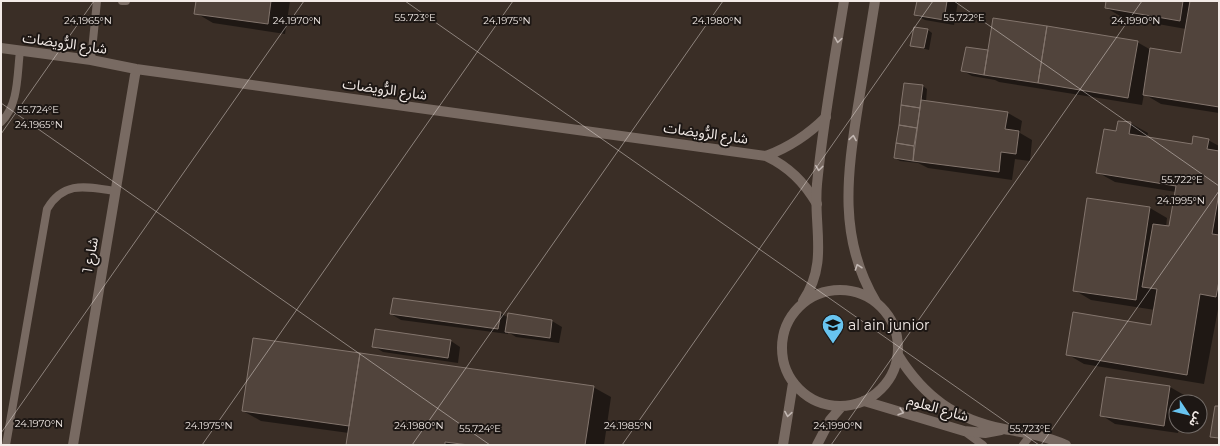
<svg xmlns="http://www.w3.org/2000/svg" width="1220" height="446" font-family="Montserrat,'Noto Sans Arabic',sans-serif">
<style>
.shadow{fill:#0007}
.building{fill:#51443c;stroke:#83756d}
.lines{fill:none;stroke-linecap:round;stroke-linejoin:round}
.service{stroke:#786a62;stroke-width:8}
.minor{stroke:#786a62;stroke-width:10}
.tertiary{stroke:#786a62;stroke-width:10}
.oneway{stroke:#c2b7b2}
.ticks{fill:none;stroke:#f3ebe7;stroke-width:1;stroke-opacity:0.45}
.labels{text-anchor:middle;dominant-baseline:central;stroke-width:4;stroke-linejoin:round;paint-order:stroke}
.street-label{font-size:14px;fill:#f3ebe7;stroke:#1d1714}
.poi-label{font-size:14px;fill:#f3ebe7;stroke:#1d1714;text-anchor:start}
.ticks-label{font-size:10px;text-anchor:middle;fill:#f3ebe7;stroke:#1d1714;stroke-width:4;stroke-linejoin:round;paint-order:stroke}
</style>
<rect width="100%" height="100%" fill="#3a2e26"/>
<path class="shadow" d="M197,1H290L285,34L213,23L196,13Z
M918,1H958L954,25L925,20L915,15Z
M1107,1H1219V113L1161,104L1144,94L1142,105L999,82L995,80L972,76L963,71L989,52L1137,42L1151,50L1182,54L1186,29L1124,18L1106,8Z
M928,30L932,33L929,50L911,45Z
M923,86L927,89L926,102L1008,113L1022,121L1020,133L1032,140L1030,161L1015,159L1012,180L928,168L918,163L900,161L895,158Z
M1130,123L1148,133L1147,138L1192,146L1208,140L1219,146V304L1204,384L1084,364L1067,354L1152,326L1155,310L1091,300L1074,290L1088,199L1150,208L1167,218L1166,227H1169L1176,192L1115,182L1097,172L1117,132Z
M500,313L509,318V314L552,321L562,327L559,343L516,337L508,332V334L401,320L391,314Z
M451,341L460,347L458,363L383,352L373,346Z
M1107,378L1170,387L1184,395L1183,402H1176V426H1179L1178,433L1115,424L1101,415Z
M593,387L611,397L604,445H347L349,433L261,421L243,411Z"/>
<path class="building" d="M196,1H271L268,24L194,14Z
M917,1H947L944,20L914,15Z
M1106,1H1183L1180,21L1105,8Z
M1190,1H1219V107L1143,95L1150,48L1181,53Z
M993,18L1047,26L1038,83L984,75Z
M1047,26L1138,41L1128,98L1038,83Z
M914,27L928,29L924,48L910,46Z
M966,47L988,50L984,75L961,71Z
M904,83L923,85L920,108L901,105Z
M921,100L1008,112L1005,129L1019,131L1016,154L1001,152L999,172L913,161Z
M901,105L920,108L917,128L899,125Z
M1118,121L1131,122L1129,134L1192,144L1193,136L1209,139L1207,149L1219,151V193L1212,234L1219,235V281L1216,297L1200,294L1187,375L1066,355L1073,312L1151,325L1157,289L1142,287L1153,224L1169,226L1176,186L1096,173L1104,129L1116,131Z
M899,125L917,128L914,146L896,143Z
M896,143L914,146L913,161L894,158Z
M1087,198L1150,207L1136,300L1073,291Z
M393,298L501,312L498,329L390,314Z
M508,313L552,320L550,338L505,332Z
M375,329L451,340L448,358L372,347Z
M253,338L360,353L349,426L242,411Z
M360,353L594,386L585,445H469L445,442V445H346Z
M1106,377L1170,386L1164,426L1100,416Z
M1215,406H1219V438L1210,437Z"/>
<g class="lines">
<path class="service" d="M122,1H126
M91,60L97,1
M1,122C19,105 17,74 20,51
M964,431L983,445
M6,445L47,209C64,180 87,187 115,191
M1023,445L1032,433"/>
<path class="minor" d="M1,48L91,60L136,69L766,156C789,167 804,182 817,204
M766,156C790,147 808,135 826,117
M898,355C924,397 955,419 1004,429C1026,433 1046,436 1066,445
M864,401L964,431L985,433L1001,430
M73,445L136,69"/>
<path class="tertiary" d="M875,1C869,36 864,71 858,106C847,175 838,239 876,302
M782 348a58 58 0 1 1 116 0a58 58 0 1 1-116 0Z
M803,301C829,262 813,227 817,184C823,123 834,62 844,1
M783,445L793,383
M817,445L830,420L842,406"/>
</g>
<defs><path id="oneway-chevron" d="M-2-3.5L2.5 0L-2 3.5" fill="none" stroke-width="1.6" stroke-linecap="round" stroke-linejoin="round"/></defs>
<g class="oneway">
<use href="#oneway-chevron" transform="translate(838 40) rotate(99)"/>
<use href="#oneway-chevron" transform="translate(853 138) rotate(-81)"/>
<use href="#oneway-chevron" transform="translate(819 168) rotate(97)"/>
<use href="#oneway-chevron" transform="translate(858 267) rotate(-109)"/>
<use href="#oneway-chevron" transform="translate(901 412) rotate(16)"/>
<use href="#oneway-chevron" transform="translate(788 414) rotate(99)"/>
</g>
<path class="ticks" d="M405,1L1039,445M954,1L1219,186M1,103L490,445M1,134L94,1M1,433L304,1M202,445L513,1M412,445L723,1M622,445L933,1M831,445L1142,1M1041,445L1219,191"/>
<defs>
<g id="school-pin" transform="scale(1.15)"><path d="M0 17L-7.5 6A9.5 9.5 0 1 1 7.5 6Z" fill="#68c4f0" stroke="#1d1714"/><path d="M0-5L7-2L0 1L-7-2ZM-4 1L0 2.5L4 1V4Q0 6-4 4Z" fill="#111"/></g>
</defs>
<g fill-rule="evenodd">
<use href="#school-pin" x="833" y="325"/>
</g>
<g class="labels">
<g class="street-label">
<text transform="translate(65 43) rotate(8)">شارع الرُّويضات</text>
<text transform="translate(385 89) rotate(8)">شارع الرُّويضات</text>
<text transform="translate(706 133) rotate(8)">شارع الرُّويضات</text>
<text transform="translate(90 255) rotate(-80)">شارع 1</text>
<text transform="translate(938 408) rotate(16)">شارع العلوم</text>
</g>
<g class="poi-label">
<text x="848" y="325">al ain junior</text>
</g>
</g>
<g class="ticks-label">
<text x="415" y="21">55.723°E</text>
<text x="964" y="21">55.722°E</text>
<text x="88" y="24">24.1965°N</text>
<text x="297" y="24">24.1970°N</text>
<text x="507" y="24">24.1975°N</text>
<text x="717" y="24">24.1980°N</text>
<text x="1136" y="24">24.1990°N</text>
<text x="38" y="113">55.724°E</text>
<text x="39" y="128">24.1965°N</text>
<text x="1182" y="183">55.722°E</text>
<text x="1181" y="204">24.1995°N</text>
<text x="39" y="427">24.1970°N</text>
<text x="209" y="429">24.1975°N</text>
<text x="419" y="429">24.1980°N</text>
<text x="628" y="429">24.1985°N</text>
<text x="838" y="429">24.1990°N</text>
<text x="480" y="432">55.724°E</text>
<text x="1030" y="432">55.723°E</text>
</g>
<rect width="1220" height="446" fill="none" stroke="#f3ebe7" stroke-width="4"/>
<g transform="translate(1188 414) rotate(125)"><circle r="19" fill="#1d1714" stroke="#736c68"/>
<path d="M0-3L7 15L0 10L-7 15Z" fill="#68c4f0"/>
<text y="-6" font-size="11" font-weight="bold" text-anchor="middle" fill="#f3ebe7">ش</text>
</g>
</svg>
